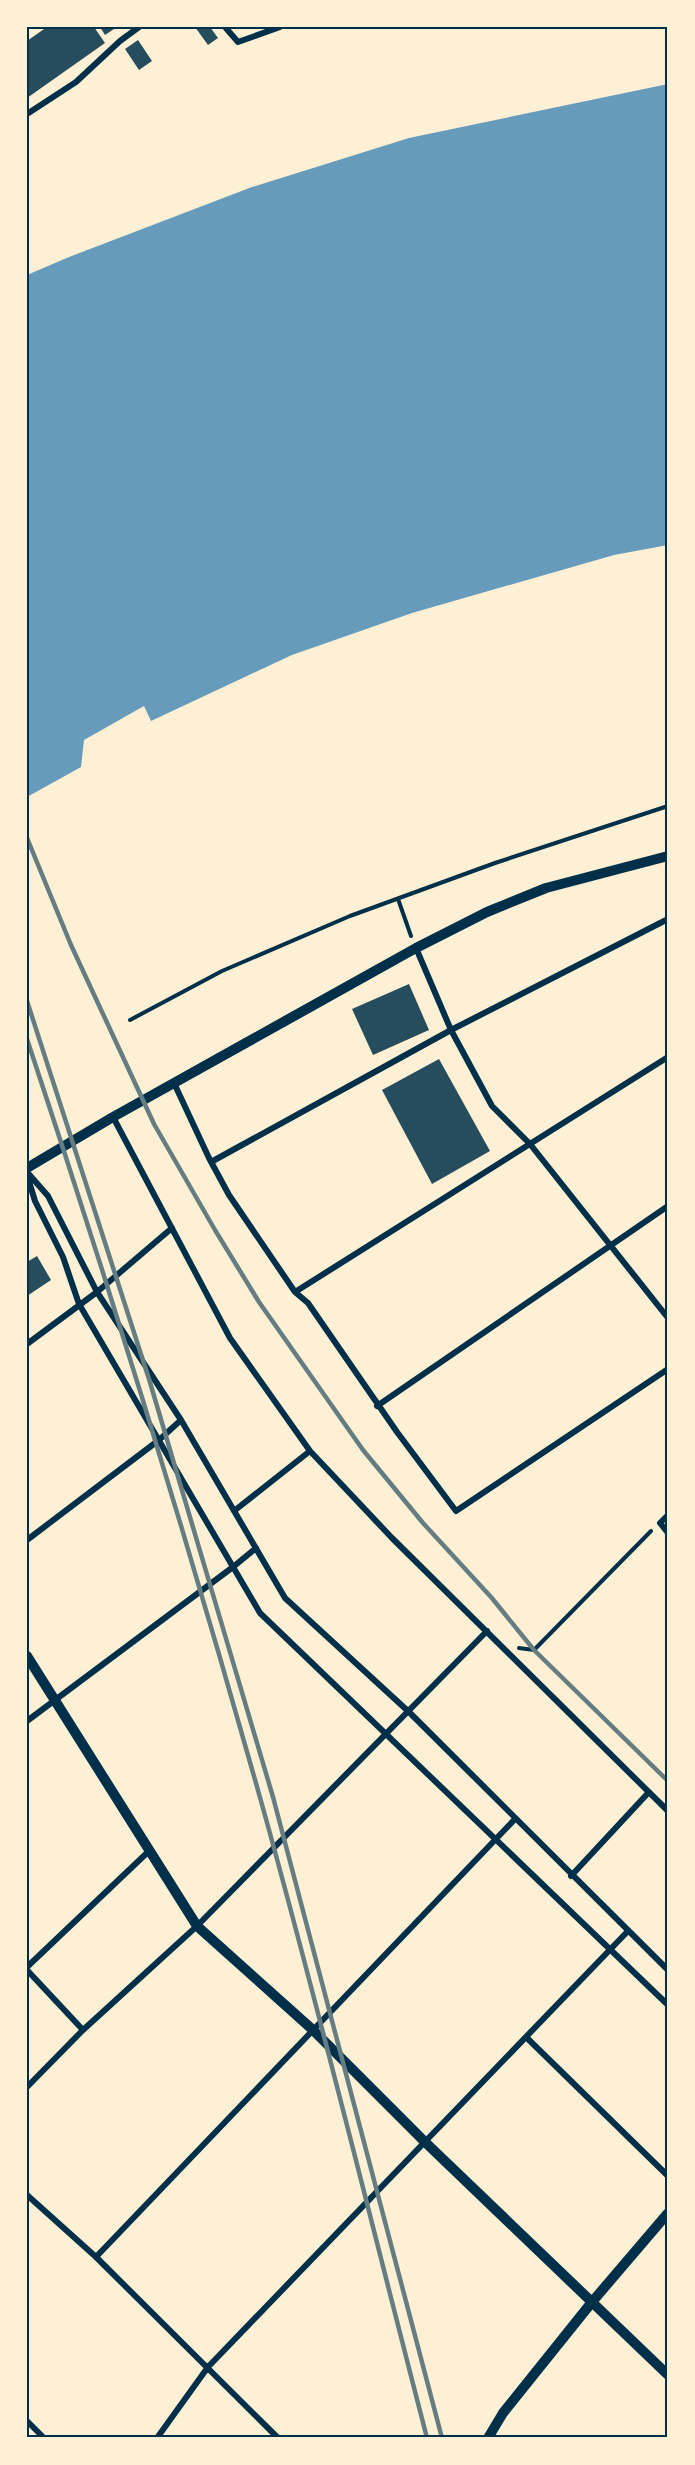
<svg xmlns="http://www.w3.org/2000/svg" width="695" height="2465" font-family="'Open Sans',sans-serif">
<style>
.water{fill:#669bbc}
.building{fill:#264d5e}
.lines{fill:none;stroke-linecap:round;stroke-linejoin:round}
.path{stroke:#003049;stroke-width:4}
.minor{stroke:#003049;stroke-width:6}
.tertiary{stroke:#003049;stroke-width:10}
.rail{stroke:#657d81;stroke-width:4.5}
.neatline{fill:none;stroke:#003049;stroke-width:2}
</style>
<rect width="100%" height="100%" fill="#fdf0d5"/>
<path class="water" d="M668,84V545L614,555L412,613L292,655L151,721L144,706L84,740L81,767L27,797V275L69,257L252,187L409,138Z"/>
<path class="building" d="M47,27H94L105,43L27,98V41Z
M100,27H117L105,35Z
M195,27H210L218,38L208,45Z
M138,40L152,61L139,70L125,49Z
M409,984L429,1030L373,1055L352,1009Z
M439,1059L490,1151L432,1184L382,1090Z
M37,1256L51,1280L27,1296V1262Z"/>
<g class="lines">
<path class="path" d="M398,899L411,936
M130,1020L222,971L350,916L495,863L668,806
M519,1648L534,1650L651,1531"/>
<path class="minor" d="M225,27L238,42L280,27
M27,114L76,82L120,41L139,27
M416,948L451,1030L492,1106L530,1144L668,1318
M174,1083L209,1158L229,1195L295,1292L308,1303L397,1432L456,1511L668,1369
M113,1117L230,1338L310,1451L392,1538L668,1811
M211,1162L451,1030L668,919
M27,1172L48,1196L97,1292L181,1420L285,1598L409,1712L668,1970
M27,1175L35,1201L63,1257L79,1304L260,1613L668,2005
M295,1292L668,1057
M27,1344L97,1292L172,1228
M377,1406L668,1206
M234,1511L310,1451
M668,1515L660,1523L668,1533
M27,1540L159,1440L181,1420
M27,1721L233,1567L256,1548
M571,1876L649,1792
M27,1967L149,1851
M27,1970L83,2030
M526,2037L668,2176
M27,2087L83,2030L197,1926L487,1631
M27,2195L96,2257L278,2438
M96,2257L515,1819
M27,2421L44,2438
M157,2438L208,2367L628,1931"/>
<path class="tertiary" d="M27,1168L113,1117L416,948L487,912L546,888L668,856
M27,1656L197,1926L313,2030L425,2142L668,2375
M488,2438L503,2413L592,2302L668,2213"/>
<path class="rail" d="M27,838L71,945L154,1124L215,1230L259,1302L363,1450L423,1523L491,1597L534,1650L668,1781
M27,1001L149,1379L273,1797L442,2438
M27,1039C111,1291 189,1545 261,1801C320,2012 372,2226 427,2438"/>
</g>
<rect width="695" height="2465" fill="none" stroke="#fdf0d5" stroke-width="57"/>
<rect x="28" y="28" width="638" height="2408" class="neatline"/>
</svg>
